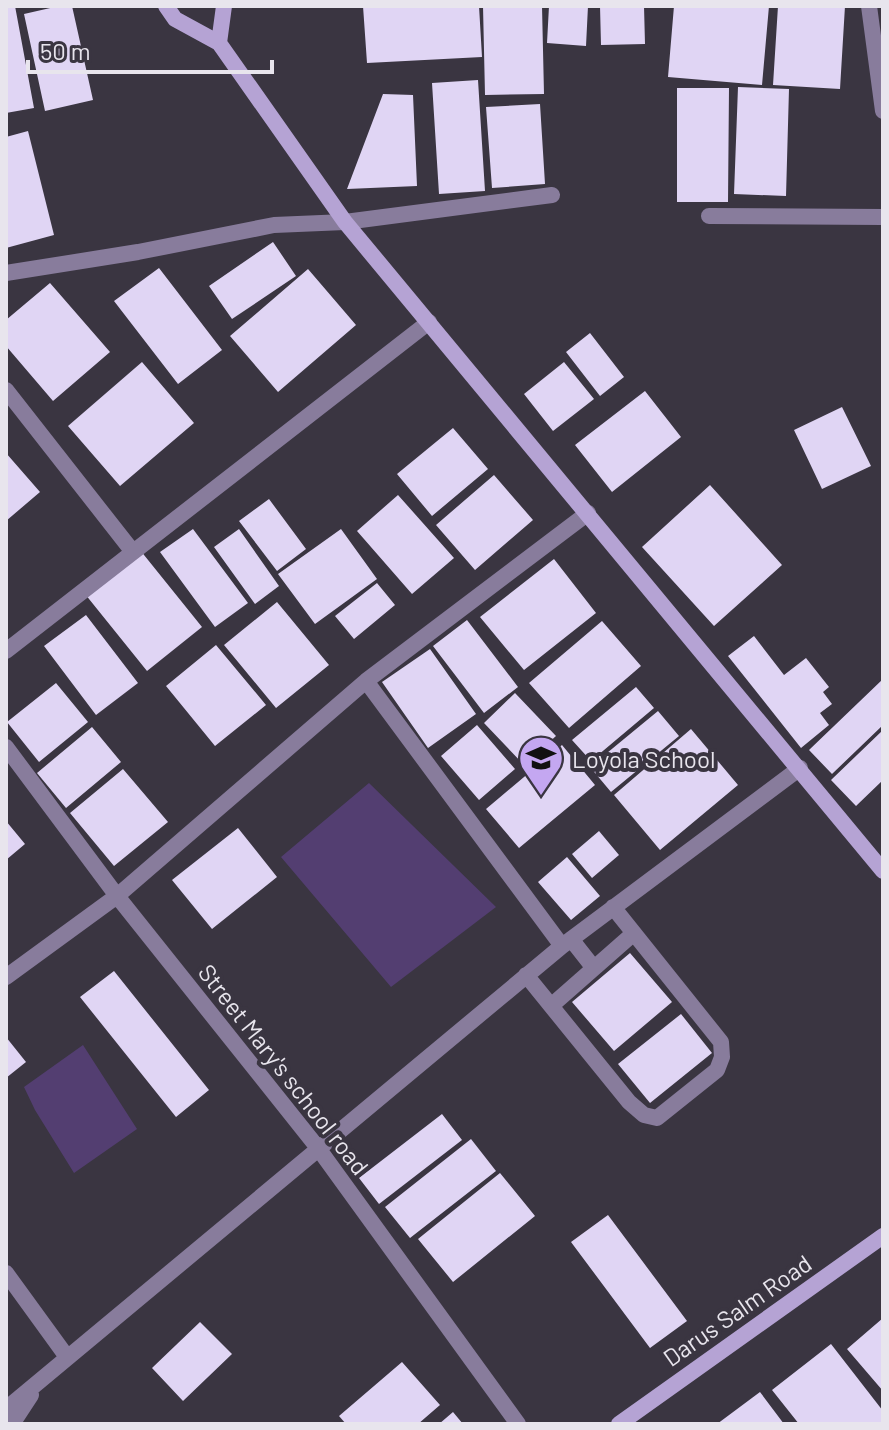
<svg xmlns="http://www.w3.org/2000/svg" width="889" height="1430" font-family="Barlow,sans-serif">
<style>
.green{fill:#533e71}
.building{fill:#e0d5f4}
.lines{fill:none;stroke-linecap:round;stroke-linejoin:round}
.street{stroke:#887c9c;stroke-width:16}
.secondary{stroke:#b5a3d4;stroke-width:16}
.labels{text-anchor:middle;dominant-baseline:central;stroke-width:8;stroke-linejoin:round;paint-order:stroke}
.poi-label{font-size:24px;fill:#e8e5ed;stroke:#3a3541;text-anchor:start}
.street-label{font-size:24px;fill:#e8e5ed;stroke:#3a3541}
</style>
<rect width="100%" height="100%" fill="#3a3541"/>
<path class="green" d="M369,783L496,907L391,987L281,857Z
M83,1045L137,1129L74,1173L35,1110L24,1087Z"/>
<path class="building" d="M6,6H15L34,108L6,113Z
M59,6H72L93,100L45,111L24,14Z
M363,6H479L482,57L367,63Z
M483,6H542L544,94L485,95Z
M549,6H588L586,46L547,43Z
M600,6H644L645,44L601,45Z
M674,6H769L762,85L668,77Z
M778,6H845L840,89L773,85Z
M478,80L485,191L439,194L432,83Z
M738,87L789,89L786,196L734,194Z
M677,88H729L728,202H677Z
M383,94L413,95L417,186L347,189Z
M540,104L545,184L492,188L486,107Z
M28,131L54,235L6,248V137Z
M273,242L296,276L232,319L209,286Z
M159,268L222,350L178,384L114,301Z
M308,269L356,325L278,392L230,336Z
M50,283L110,352L53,401L6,346V320Z
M590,333L624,377L600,396L566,352Z
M142,362L194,423L120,486L68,426Z
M564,362L594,399L553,431L524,394Z
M645,391L681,437L612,492L575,445Z
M842,407L871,466L822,489L794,430Z
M453,428L488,469L432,516L397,474Z
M6,453L40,492L6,521Z
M494,475L533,520L475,570L436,525Z
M710,485L782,565L714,626L642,547Z
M398,495L454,558L412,594L357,531Z
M269,499L306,549L277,571L239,521Z
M193,529L248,603L215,627L160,552Z
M239,529L279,586L255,604L214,547Z
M341,529L377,579L315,624L278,574Z
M140,550L202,627L147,671L85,594Z
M554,559L596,613L524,670L480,617Z
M377,583L395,605L354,639L335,616Z
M277,602L329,665L276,708L224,645Z
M86,615L138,683L96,715L44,646Z
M467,620L518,687L484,713L433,646Z
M602,621L641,666L569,728L529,683Z
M754,636L784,675L806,658L829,687L823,692L832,704L820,713L829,725L801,748L728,656Z
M216,645L266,705L215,746L166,686Z
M430,649L476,714L428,748L382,682Z
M883,679V725L832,774L809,750Z
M56,683L88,722L39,762L7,722Z
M636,687L654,708L591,761L572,740Z
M515,693L556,736L524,765L484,723Z
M658,711L679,736L611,792L590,767Z
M477,725L515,769L479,800L441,756Z
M92,727L121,762L66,808L37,773Z
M691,729L738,785L660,850L614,795Z
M883,730V780L856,806L831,780Z
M562,745L595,785L519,848L486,809Z
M123,769L168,822L114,866L70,813Z
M6,821L25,844L6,860Z
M238,828L277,877L212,929L172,880Z
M599,831L619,855L592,878L572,854Z
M567,857L600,896L571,920L538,882Z
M630,953L672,1002L614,1051L572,1002Z
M114,971L209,1090L176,1117L80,997Z
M681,1014L712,1053L650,1103L618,1064Z
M6,1037L26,1062L6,1078Z
M442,1114L462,1140L379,1204L359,1178Z
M471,1139L496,1171L410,1238L385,1207Z
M500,1173L535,1216L453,1282L418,1239Z
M608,1215L687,1321L650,1348L571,1242Z
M883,1318V1391L847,1349Z
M200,1322L232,1354L183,1401L152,1368Z
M831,1344L883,1411V1424H799L772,1390Z
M402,1362L440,1405L418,1424H346L339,1416Z
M760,1392L784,1424H717Z
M453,1412L463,1424H439Z"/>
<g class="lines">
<path class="street" d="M869,6L883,111
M709,216L883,217
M6,273L138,252L274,225L345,222L552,195
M6,390L133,552
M6,651L429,322
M366,681L562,946
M6,747L117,896L318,1148L518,1424
M571,939L593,967
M526,975L629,1102L644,1115L657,1118L717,1070L722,1057L721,1042L613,907
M6,977L117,896L366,681L588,513
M551,1006L634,933
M6,1273L67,1357
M6,1409L562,946L800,768
M12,1424L31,1395"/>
<path class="secondary" d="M166,6L175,19L219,43L345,222L883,871
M219,43L224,6
M619,1424L883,1236"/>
</g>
<defs>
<g id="school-pin" transform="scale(2.3)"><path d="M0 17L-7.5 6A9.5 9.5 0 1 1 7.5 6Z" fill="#c4a7f1" stroke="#3a3541"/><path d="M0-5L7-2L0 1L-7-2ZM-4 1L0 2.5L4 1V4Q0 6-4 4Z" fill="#111"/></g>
</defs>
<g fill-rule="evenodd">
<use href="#school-pin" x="541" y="758"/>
</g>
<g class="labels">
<g class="poi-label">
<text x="572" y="758">Loyola School</text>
</g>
<g class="street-label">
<text transform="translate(284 1069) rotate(52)">Street Mary's school road</text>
<text transform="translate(737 1310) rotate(-35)">Darus Salm Road</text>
</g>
</g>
<rect width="889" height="1430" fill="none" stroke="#e8e5ed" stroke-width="16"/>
<path d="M28 60v12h244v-12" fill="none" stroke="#e8e5ed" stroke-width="4"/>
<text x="40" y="60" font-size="24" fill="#e8e5ed" stroke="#3a3541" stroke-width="6" paint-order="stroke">50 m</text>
</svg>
